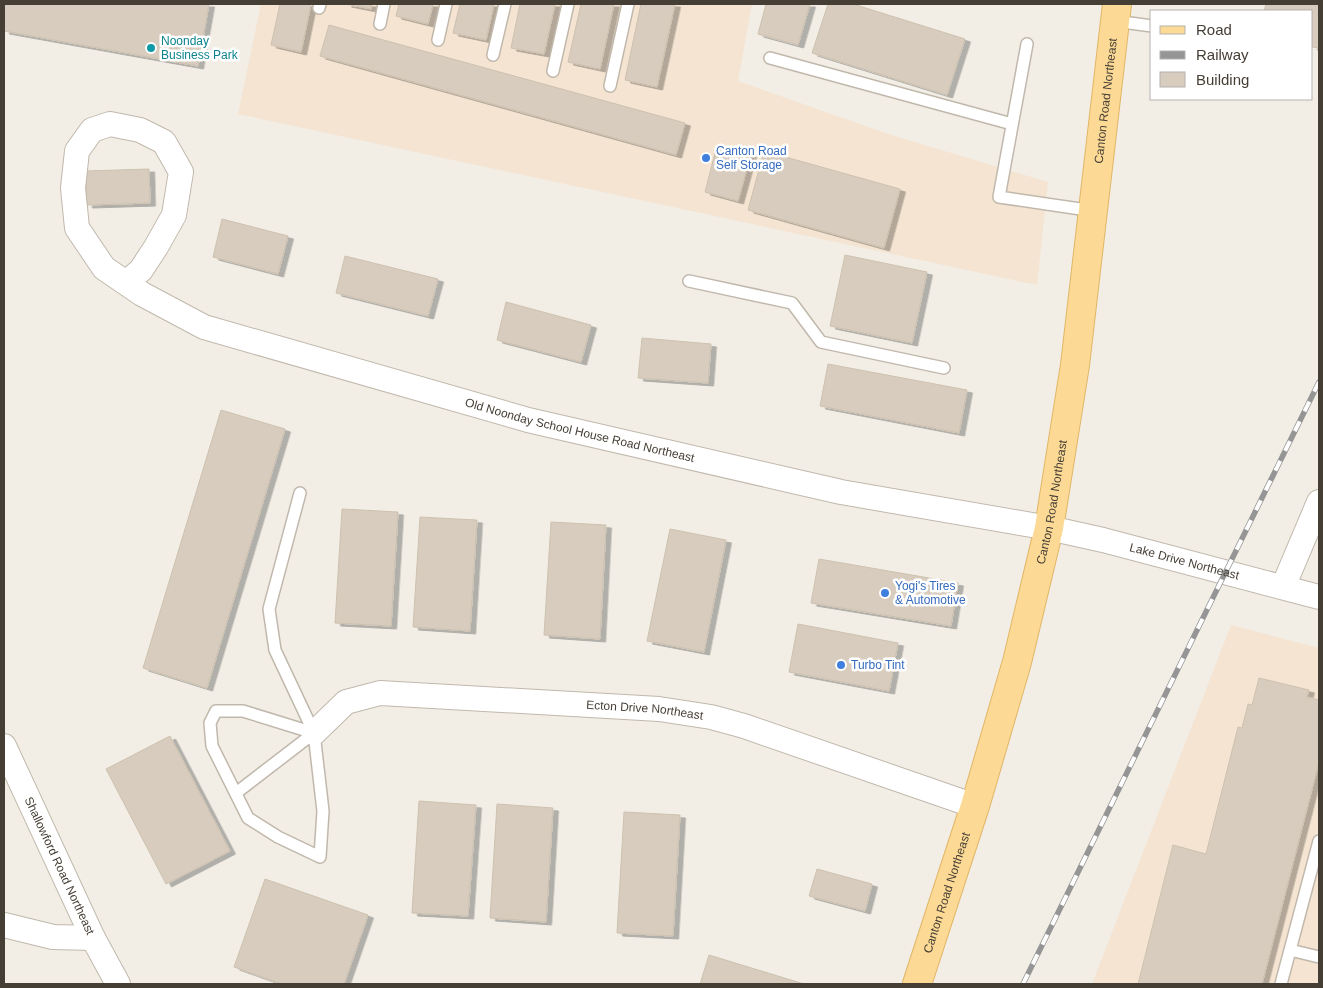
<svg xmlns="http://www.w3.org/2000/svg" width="1323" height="988" font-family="Helvetica,sans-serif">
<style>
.commercial{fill:#f4e4d1}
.building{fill:#d7ccbe;stroke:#cec1af;filter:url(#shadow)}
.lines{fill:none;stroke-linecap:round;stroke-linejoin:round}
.lane-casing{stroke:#c1b8ac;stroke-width:14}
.street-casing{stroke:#c1b8ac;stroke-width:26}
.primary-casing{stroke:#e1b666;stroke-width:30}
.lane{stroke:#fff;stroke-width:11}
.street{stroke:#fff;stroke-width:24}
.primary{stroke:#fcda95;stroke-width:28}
.rail-casing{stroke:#959595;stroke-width:5.5}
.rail{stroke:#fff;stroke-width:4;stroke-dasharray:11;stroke-linecap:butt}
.culture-dot{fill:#0f9aa8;stroke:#fff;stroke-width:2}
.shop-dot{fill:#3f7fe0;stroke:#fff;stroke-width:2}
.labels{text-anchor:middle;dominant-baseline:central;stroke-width:5;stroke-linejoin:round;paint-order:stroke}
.culture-label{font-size:12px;fill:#0d838f;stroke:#fff;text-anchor:start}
.street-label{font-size:12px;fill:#453e35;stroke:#fff}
.shop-label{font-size:12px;fill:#366cbe;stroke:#fff;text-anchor:start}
</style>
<defs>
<filter id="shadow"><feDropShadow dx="5.5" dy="3" stdDeviation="0" flood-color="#0004"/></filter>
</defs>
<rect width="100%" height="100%" fill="#f2eee6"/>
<path class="commercial" d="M261,4H752L738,81L888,134L1048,182L1037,285L238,114Z
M1231,625L1319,648V984H1092Z"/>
<path class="building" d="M4,4H209L198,66L4,31Z
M280,4H311L301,52L271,45Z
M346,4H372L371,9Z
M399,4H433L428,24L396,16Z
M460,4H494L486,40L453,33Z
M520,4H555L544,54L511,48Z
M581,4H614L600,69L568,62Z
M641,4H675L657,87L625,80Z
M766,4H810L798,45L758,34Z
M828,4H853L965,39L947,95L812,53Z
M1266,4H1319V48L1312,47V11H1264Z
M329,25L685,123L676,155L320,56Z
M717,145L751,154L738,201L705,192Z
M764,151L900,189L884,248L748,210Z
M149,169L150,203L87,205L85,171Z
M222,219L288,236L278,274L213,257Z
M845,255L927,272L912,343L830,326Z
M345,256L438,279L428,316L336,293Z
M506,302L591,325L581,362L497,340Z
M642,338L711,344L708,383L638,378Z
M828,364L967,390L959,433L820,406Z
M221,410L285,429L207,688L143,668Z
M342,509L398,512L391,626L335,623Z
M420,517L477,520L470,631L413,627Z
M551,522L606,525L600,639L544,635Z
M670,529L726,540L704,652L647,641Z
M819,559L958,583L951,626L811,603Z
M798,624L898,643L889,691L789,672Z
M1259,678L1309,690L1307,697L1319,700V762L1262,984H1138L1173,845L1206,854L1238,727L1242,728L1248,704L1252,705Z
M170,736L230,851L166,884L106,769Z
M419,801L476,805L468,916L412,913Z
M497,804L553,808L546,922L490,918Z
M624,812L680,815L673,936L617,933Z
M817,869L872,884L865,911L809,896Z
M265,879L368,915L344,984H282L234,967Z
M709,955L804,984H700Z"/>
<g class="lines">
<g class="lane-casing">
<path id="lane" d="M319,8L320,4
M1115,21L1152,26
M380,24L384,4
M438,40L446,4
M1027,44L999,197L1094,211
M493,55L505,4
M770,58L1012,124
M553,71L568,4
M610,86L628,4
M689,281L792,303L821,342L944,368
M300,493L269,609L275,650L314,733L323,811L320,857L278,837L248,818L212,746L210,723L216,711H243L314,733
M236,793L314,733
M1290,950L1319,957
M1281,984L1319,841"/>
</g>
<g class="street-casing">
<g id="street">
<path id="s1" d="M126,283L141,270L156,247L174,215L181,172L164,142L140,130L110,124L92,130L77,151L73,188L77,228L104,268L142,294L204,327L528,420L841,492L1049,528L1103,540L1319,597"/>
<path d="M1283,587L1319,502"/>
<path id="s2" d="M314,733L346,702L380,693L659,709L711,717L744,726L975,806"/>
<path id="s3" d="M4,746L93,938L118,984"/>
<path d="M4,925L53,937L93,938"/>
</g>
</g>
<g class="primary-casing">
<g id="primary">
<path id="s4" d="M917,984L975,806L1017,662L1049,528L1075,365L1117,4"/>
</g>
</g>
<use href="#lane" class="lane"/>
<use href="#street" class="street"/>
<use href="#primary" class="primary"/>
<g class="rail-casing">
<path id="rail" d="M1023,984L1319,382"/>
</g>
<use href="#rail" class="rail"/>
</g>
<circle class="culture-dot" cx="151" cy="48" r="5"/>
<g class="shop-dot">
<circle cx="706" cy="158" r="5"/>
<circle cx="885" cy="593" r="5"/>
<circle cx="841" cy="665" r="5"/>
</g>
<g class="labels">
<g class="culture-label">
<text x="161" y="41">Noonday<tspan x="161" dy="14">Business Park</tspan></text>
</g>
<g class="street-label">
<text stroke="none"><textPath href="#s4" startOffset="906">Canton Road Northeast</textPath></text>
<text stroke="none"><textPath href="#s1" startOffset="896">Old Noonday School House Road Northeast</textPath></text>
<text stroke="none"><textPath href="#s4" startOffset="501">Canton Road Northeast</textPath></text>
<text stroke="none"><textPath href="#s1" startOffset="1515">Lake Drive Northeast</textPath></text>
<text stroke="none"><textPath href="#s2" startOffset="345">Ecton Drive Northeast</textPath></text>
<text stroke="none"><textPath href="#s3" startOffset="132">Shallowford Road Northeast</textPath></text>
<text stroke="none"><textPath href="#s4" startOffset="96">Canton Road Northeast</textPath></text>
</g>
<g class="shop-label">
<text x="716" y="151">Canton Road<tspan x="716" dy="14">Self Storage</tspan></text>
<text x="895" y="586">Yogi's Tires<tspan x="895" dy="14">&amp; Automotive</tspan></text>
<text x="851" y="665">Turbo Tint</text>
</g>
</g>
<rect width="1323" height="988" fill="none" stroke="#453e35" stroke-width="10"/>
<rect x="1150" y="10" width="162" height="90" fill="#ffffff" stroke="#b5b2ae"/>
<rect x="1160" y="26" width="25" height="8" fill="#fcda95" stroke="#b5b2ae"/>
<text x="1196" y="35" font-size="15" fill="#453e35">Road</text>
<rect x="1160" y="51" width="25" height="8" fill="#959595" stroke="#b5b2ae"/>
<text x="1196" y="60" font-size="15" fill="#453e35">Railway</text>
<rect x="1160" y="72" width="25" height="15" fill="#d7ccbe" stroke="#b5b2ae"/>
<text x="1196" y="85" font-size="15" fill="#453e35">Building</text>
</svg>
